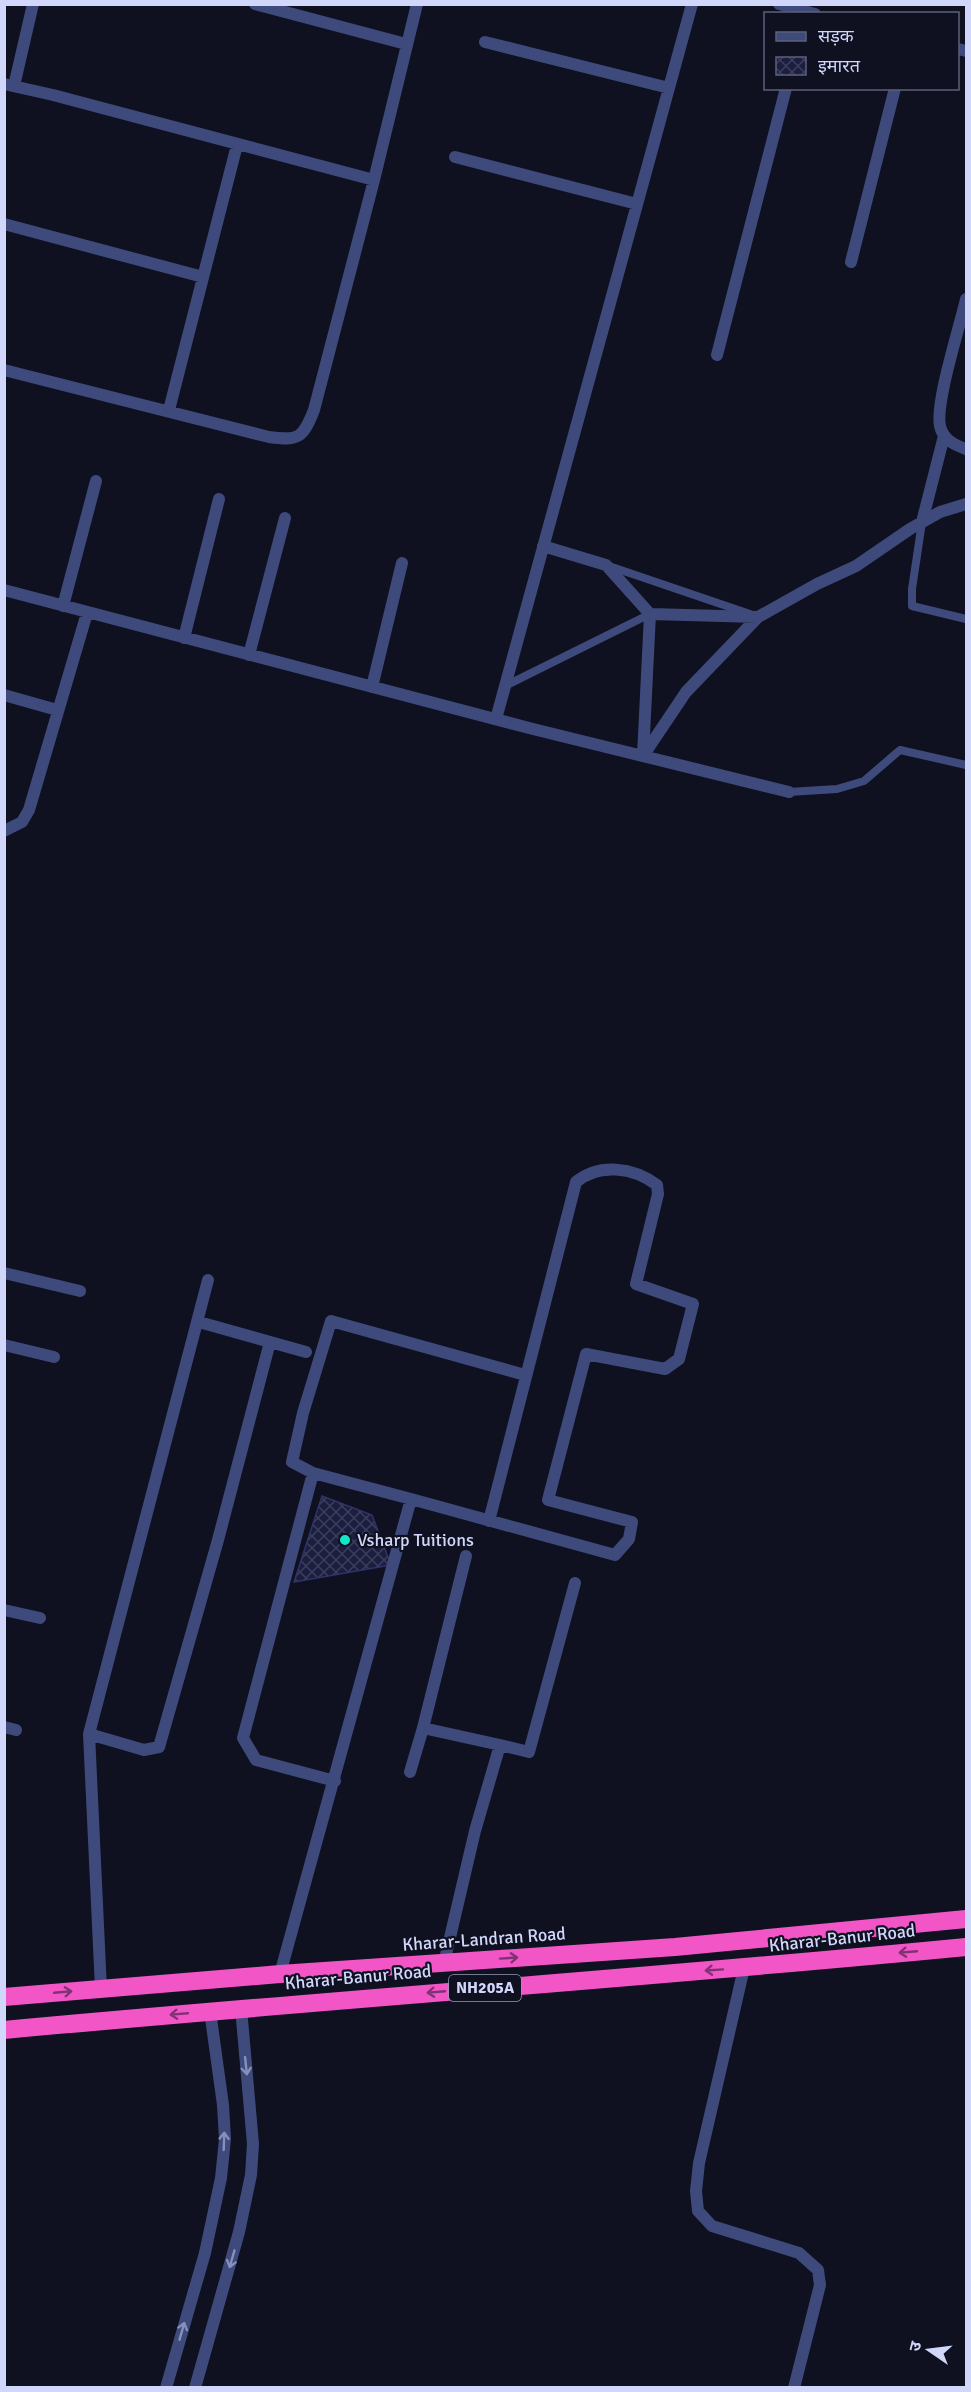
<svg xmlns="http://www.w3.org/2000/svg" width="971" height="2392" font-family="Signika,'Noto Sans Devanagari',sans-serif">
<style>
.building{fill:url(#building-cross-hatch);stroke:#303369;stroke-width:1.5}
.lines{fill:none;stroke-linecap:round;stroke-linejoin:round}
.lane{stroke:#3d4a7b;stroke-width:8}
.street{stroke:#3d4a7b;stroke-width:12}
.highway{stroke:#f256c6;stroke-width:18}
.oneway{stroke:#803373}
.oneway2{stroke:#8790bb}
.poi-dot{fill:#12e6c8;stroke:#0f1020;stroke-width:2}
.labels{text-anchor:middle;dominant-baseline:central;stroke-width:4.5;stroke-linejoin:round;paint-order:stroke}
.shield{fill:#0f1020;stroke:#979bb9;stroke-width:1.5}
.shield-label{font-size:16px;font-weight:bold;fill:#d1d7fb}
.poi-label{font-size:18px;fill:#d1d7fb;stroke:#0f1020;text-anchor:start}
.street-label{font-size:18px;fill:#d1d7fb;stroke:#0f1020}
</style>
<defs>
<pattern id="building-cross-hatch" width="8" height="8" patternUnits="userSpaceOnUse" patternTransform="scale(1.5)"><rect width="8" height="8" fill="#1c1e3f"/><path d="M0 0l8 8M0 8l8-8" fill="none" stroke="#3c3e5c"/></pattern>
</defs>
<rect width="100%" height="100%" fill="#0f1020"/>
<path class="building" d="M322,1496L372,1515L391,1565L294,1582Z"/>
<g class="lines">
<path class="lane" d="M922,522L912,589V606L966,619
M609,566L750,614
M505,686L650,614
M789,792L837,789L864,781L900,750L966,765"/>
<path class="street" d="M255,4L406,44
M779,4L815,14
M485,42L669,88
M958,49L966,51
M4,84L53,95L374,180
M14,86L33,4
M455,157L637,204
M4,224L203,277
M851,262L895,88
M966,299C960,326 935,403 940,426C943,440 955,445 966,449
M717,355L786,88
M4,370L269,437C299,441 303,438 314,410L374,180L417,4
M169,410L237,145
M922,522L944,436
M543,546L606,565L650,614L643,755
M4,590L533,729L789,792
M63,606L96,481
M650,614L758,617
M184,638L219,499
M249,655L285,518
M372,687L402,563
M4,695L57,710
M496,719L692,4
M643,756L686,692L758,617L817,584L856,566L910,529L940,512L966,504
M4,831L22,822L29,810L87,613
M4,1273L80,1291
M199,1322L306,1352
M4,1345L54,1357
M313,1473L292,1462L303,1413L331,1321L525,1375
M4,1610L40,1618
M4,1727L16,1730
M89,1734L144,1750L159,1747L218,1540L270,1342
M500,1745L529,1752L575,1583
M410,1772L423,1728
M335,1781L256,1760L243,1738L313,1473L411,1499
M444,1963L475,1831L500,1745L423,1728L466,1556
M744,1968L699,2163L696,2191L698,2211L712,2226L799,2253L818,2270L820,2285L794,2388
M280,1974L411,1499L615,1555L629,1539L632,1522L548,1500L586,1354L665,1369L679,1359L693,1304L636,1284L658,1194L657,1185C633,1167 599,1163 576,1182L489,1521
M101,1989L89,1734L208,1280
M166,2388L205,2253L221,2178L225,2139L223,2105L210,2011
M195,2388L239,2232L251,2175L253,2144L241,2008"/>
<path class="highway" d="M4,1997L280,1974L675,1947L966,1919
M4,2030C325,2000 646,1978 966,1947"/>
</g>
<defs><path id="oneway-shaft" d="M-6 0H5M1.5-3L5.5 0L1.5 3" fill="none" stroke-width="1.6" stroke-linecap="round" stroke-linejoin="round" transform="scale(1.5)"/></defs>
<g class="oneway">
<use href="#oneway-shaft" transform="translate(908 1952) rotate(175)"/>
<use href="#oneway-shaft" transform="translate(509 1958) rotate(-4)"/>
<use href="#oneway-shaft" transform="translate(714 1970) rotate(176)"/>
<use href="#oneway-shaft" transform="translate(63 1992) rotate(-5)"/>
<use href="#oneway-shaft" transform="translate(436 1992) rotate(175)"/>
<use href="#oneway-shaft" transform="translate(179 2014) rotate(175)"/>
</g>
<g class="oneway2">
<use href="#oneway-shaft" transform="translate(246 2066) rotate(84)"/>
<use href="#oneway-shaft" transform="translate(224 2141) rotate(-88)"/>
<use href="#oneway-shaft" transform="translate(232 2259) rotate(106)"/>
<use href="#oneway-shaft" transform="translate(182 2331) rotate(-74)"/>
</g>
<circle class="poi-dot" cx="345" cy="1540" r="6"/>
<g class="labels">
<rect class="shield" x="449" y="1975" width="72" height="26" rx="4.5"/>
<g class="shield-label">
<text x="485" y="1988">NH205A</text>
</g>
<g class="poi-label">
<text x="357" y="1540">Vsharp Tuitions</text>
</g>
<g class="street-label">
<text transform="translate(842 1938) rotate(-6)">Kharar-Banur Road</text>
<text transform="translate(484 1939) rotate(-4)">Kharar-Landran Road</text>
<text transform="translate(358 1977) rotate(-5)">Kharar-Banur Road</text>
</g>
</g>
<rect width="971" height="2392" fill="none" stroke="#d1d7fb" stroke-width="12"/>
<rect x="764" y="12" width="195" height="78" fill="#0f1020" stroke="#5d6078" stroke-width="1.5"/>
<rect x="776" y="32" width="30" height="9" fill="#3d4a7b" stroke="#5d6078" stroke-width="1.5"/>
<text x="818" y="42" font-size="18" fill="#d1d7fb">सड़क</text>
<rect x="776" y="57" width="30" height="18" fill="url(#building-cross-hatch)" stroke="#5d6078" stroke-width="1.5"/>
<text x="818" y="72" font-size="18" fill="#d1d7fb">इमारत</text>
<g transform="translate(929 2350) rotate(284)" stroke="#0f1020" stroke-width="4.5" paint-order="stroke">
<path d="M0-4.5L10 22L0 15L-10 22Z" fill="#d1d7fb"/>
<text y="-9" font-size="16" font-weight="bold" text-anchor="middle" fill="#d1d7fb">उ</text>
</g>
</svg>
